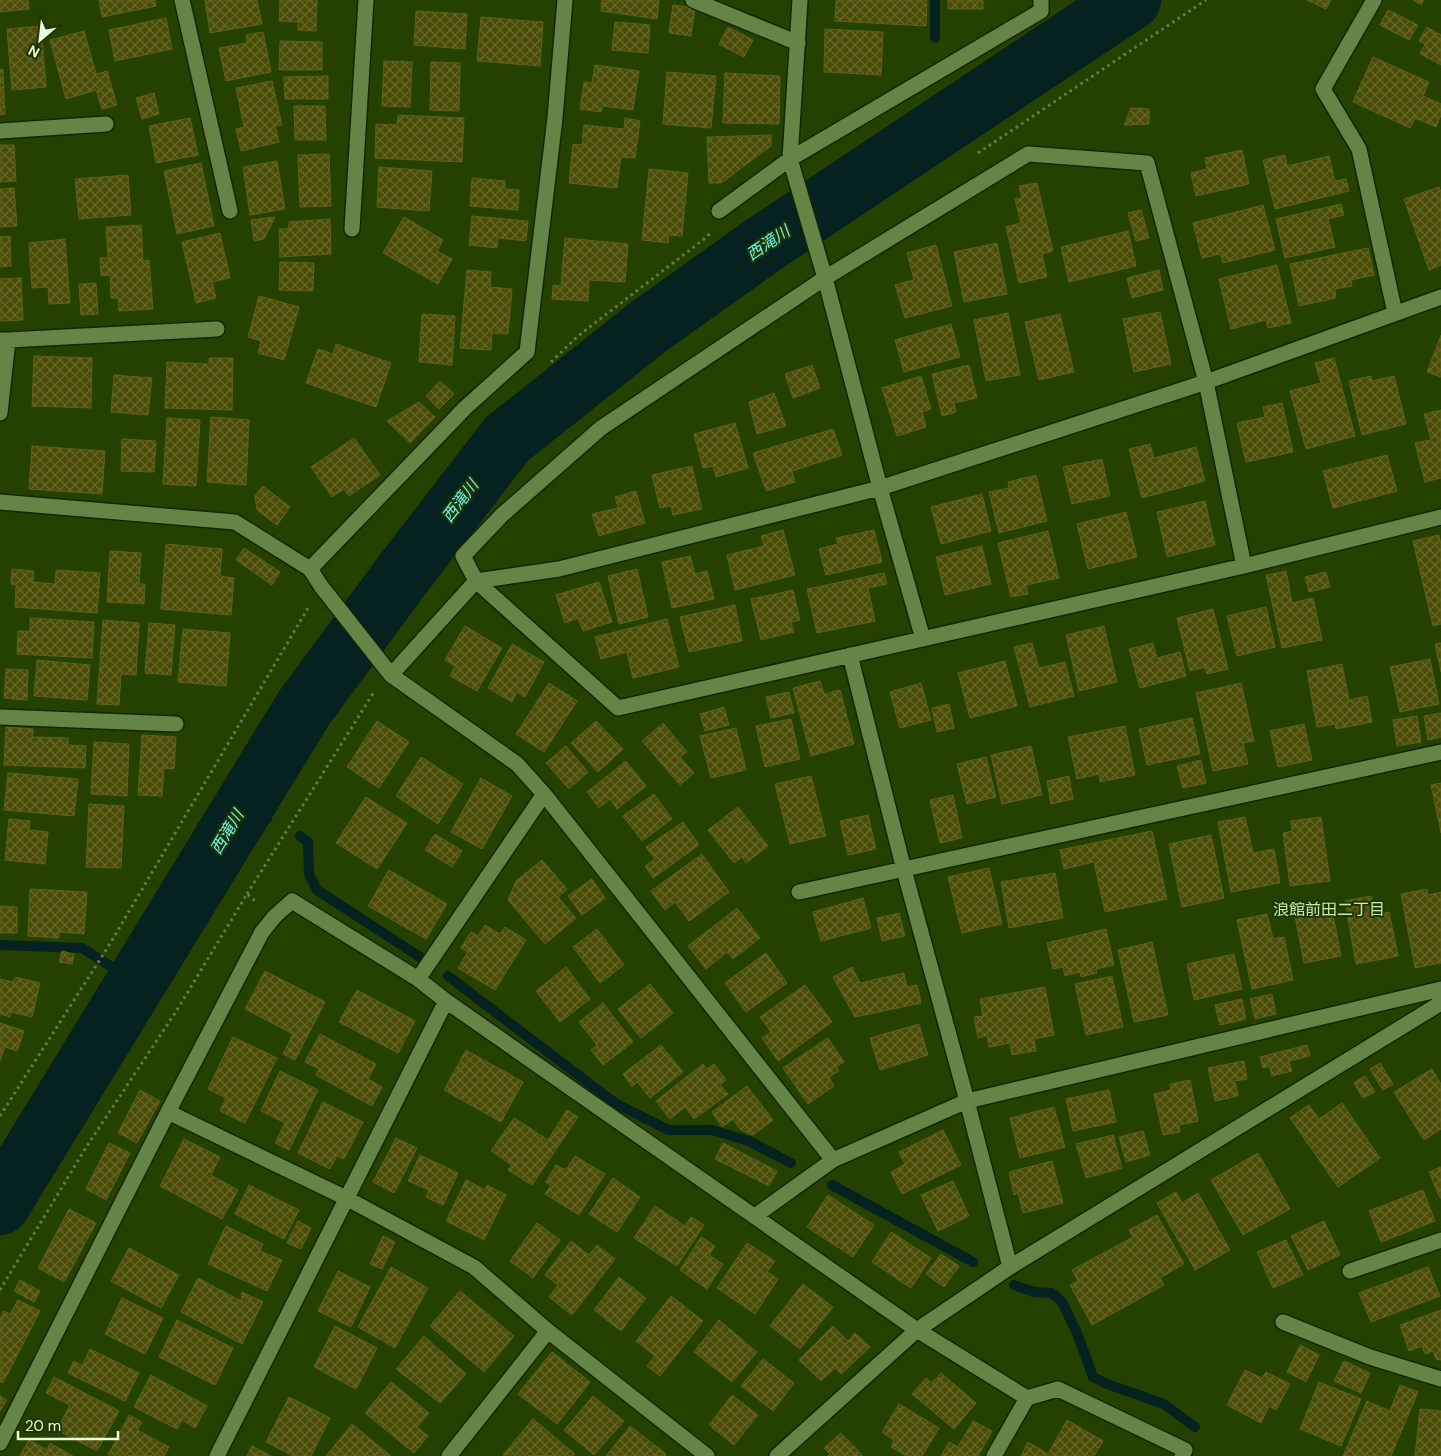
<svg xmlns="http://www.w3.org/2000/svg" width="1441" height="1456" font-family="'DM Sans','Noto Sans JP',sans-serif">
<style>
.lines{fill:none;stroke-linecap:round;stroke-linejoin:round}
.stream{stroke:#052220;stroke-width:10}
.river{stroke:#052220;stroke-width:60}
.building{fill:url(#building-cross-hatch);stroke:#5f6213}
.service-casing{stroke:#152504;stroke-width:18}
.minor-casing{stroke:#152504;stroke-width:18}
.path{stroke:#657e47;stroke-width:3;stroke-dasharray:2.5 4;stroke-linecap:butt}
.service{stroke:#658547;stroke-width:15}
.minor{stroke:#658547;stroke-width:15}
.labels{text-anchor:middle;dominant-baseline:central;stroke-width:4;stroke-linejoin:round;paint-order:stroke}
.water-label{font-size:16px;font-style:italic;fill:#70f2ec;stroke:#1f3504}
.neighbourhood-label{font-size:16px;fill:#c7eca8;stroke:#1f3504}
</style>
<defs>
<pattern id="building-cross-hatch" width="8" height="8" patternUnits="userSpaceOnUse" patternTransform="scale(1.25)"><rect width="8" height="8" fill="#4b4d06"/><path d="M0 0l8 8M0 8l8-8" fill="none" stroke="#65682a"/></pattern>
</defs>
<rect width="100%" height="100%" fill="#254100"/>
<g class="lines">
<path class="stream" d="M935,38V0
M961,83L976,104
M244,806L267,819
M300,836L308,842L309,874L317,890L420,957
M0,945L82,948L118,971L136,984
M448,976L615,1103L668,1130H712L749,1141L791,1163
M832,1185L973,1262
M1014,1285L1034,1292L1052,1293L1062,1302L1077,1333L1093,1377L1107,1384L1164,1404L1195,1427"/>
<path class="river" d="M0,1205L304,708L403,574L507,439L648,327L763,245L1131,0"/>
</g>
<path class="building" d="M0,0H28L29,9L0,12Z
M99,0H155L156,6L102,17Z
M205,0H257L262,24L210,33Z
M280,0H317L316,31L298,30V22L279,21Z
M602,0H659L657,19L601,11Z
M836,0H927L926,26L835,21Z
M948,0H983V9H948Z
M1307,0H1331L1326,9Z
M1413,0H1424L1421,5Z
M673,5L695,8L691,36L669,33Z
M1388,10L1418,25L1409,40L1380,25Z
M416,11L467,14L465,49L414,45Z
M481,17L543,22L540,66L477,61Z
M166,18L172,49L115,61L109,30Z
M615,22L650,25L648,53L612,50Z
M41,26L46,87L12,90L7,29Z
M728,27L753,40L744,57L719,44Z
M1427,27L1441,35V65L1420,54L1425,44L1419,41Z
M825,29L883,32L881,75L824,72Z
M84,31L96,74L107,71L117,105L102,109L96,90L66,99L50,40Z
M263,32L271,72L226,81L219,48L247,43L246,35Z
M280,41L322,42V70H279Z
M1373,57L1429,82L1423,96L1441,104V115L1436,127L1415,118L1410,128L1353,102Z
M384,61L412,62L410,107L382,106Z
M431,62L460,63L459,111L430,110Z
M595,65L639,71L633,110L603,106L601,112L580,109L584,82L592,83Z
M3,69L5,114L0,115V70Z
M667,72L716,76L711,128L663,124Z
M725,73L780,76L779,124L723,123Z
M328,76V99H285L284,77Z
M272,81L282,125L275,126L279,142L241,151L236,129L244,127L236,88Z
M154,93L159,114L142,119L136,98Z
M294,106H325L326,140H295Z
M1131,108L1149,109V124L1124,125Z
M398,115L464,118L462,162L375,158L376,124L397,125Z
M190,118L198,155L156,163L149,126Z
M625,118L640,121L635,158L621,157L617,188L569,183L573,144L582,145L584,125L624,129Z
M771,135V146L721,183H709L707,137Z
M0,145H14L16,181L0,182Z
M1242,150L1249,184L1196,196L1191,173L1207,169L1205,158Z
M329,154L331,206L300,207L298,155Z
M1285,155L1287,166L1329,156L1335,181L1346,179L1349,191L1275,209L1263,160Z
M277,161L285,209L250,215L243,167Z
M201,163L214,226L177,234L164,171Z
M379,167L432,171L429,211L377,207Z
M649,169L688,173L682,236L669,235L668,243L642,240Z
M128,175L131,215L79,219L75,179Z
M472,178L505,181V189L519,190L518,210L470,206Z
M1037,183L1053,251L1042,254L1047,277L1019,283L1006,227L1021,223L1015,199L1022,198L1019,186Z
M1439,187L1441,192V265L1429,270L1404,199Z
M14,188L17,226L0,227V189Z
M1341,204L1344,215L1328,219L1335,247L1285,258L1276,219Z
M1263,205L1275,250L1223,263L1220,254L1202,258L1193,223Z
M1141,210L1149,238L1136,241L1128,213Z
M472,216L528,221L526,241L498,238L497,248L469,245Z
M275,217L264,239L254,241L251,220Z
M404,217L443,240L437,251L452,259L438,284L383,253Z
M330,219L331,254L280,257L279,229H289V222Z
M141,225L143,261L149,260L153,309L119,311L118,298H111L110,275L101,276L100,258H108L106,227Z
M1128,231L1136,266L1069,282L1061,247Z
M220,233L230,278L212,282L216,298L196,303L182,242Z
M10,236L11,266L0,267V237Z
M565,238L628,244L625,282L589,280L588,301L552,299L553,285L561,286Z
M65,239L70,303L49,304L48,287L32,288L29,243Z
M997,243L1007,294L964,302L954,252Z
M936,245L952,306L905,318L895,285L914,280L907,253Z
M1368,248L1374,275L1351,280L1352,286L1335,289L1336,298L1299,306L1290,264Z
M280,262L314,263L313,291L279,290Z
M1277,265L1291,323L1268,328L1266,320L1231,329L1219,279Z
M467,270L491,272L490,287L512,289L508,334L492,333L491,350L460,348Z
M1159,270L1163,290L1132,298L1127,278Z
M21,278L23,320L0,321V279Z
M96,283L98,314L81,315L79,284Z
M259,296L299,307L284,360L258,353L261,341L248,337Z
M1160,312L1171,364L1134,372L1123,319Z
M1008,313L1020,375L986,381L974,320Z
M422,314L455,316L452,365L419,362Z
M1060,314L1074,372L1039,380L1025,322Z
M951,324L960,357L904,372L895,340Z
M1441,335V377L1427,372Z
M336,344L391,363L376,407L306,383L318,349L333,354Z
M34,356L92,358L91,408L32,406Z
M209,358H233L232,410L165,408L167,362L209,364Z
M1334,358L1355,436L1306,449L1290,391L1321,383L1315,363Z
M812,365L820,388L793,398L785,374Z
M969,365L977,398L954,403L956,412L942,416L932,374Z
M114,375L152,378L148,415L111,412Z
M921,376L931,409L922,412L926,427L897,436L882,388Z
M1371,376L1372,381L1394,376L1406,424L1362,435L1349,381Z
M440,381L454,394L439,409L426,396Z
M774,393L786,426L757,434L749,402Z
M419,402L435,417L410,443L387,421Z
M1282,403L1293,452L1246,462L1237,423L1265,417L1263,407Z
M1441,410V478L1425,482L1415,443L1431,440L1424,414Z
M211,417L249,420L246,485L207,482Z
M167,418L200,420L196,486L163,484Z
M735,423L748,468L716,477L713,466L703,468L694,434Z
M833,429L842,455L792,471L795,482L766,491L753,453Z
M354,438L380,475L349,496L344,489L332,497L311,467Z
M122,439L156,441L154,472L121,471Z
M1150,444L1154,458L1196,447L1205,481L1142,498L1129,449Z
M32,446L105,451L102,494L29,489Z
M1387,455L1397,491L1333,508L1323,471Z
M1102,459L1110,496L1072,504L1063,467Z
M692,466L702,509L673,515L671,506L660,508L652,475Z
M1036,475L1047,521L999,533L989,492L1009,488L1008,482Z
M263,486L290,507L277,525L257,510L255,496Z
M636,491L645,523L599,536L592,514L618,508L615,497Z
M982,494L991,531L941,544L931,507Z
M1205,501L1215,545L1167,557L1157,512Z
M1126,512L1137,557L1088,569L1077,524Z
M783,530L795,575L735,590L727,555L764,546L761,536Z
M874,530L882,562L826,575L819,549L838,544L836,538Z
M1048,531L1059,578L1026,585L1028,594L1011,597L998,543Z
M1439,535L1441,545V624L1433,626L1413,541Z
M166,544L222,549L220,576L234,578L231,615L161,609Z
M982,546L991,584L945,595L936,557Z
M244,548L280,572L272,585L236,560Z
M110,551L141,553L139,584H145L144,604L107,602Z
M690,556L695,574L707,571L714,599L672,608L662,562Z
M12,569L34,571L33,582L55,584L56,570L100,573L97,613L15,607L16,585L11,584Z
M637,569L648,617L619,624L608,576Z
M1286,571L1292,603L1313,598L1322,640L1282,648L1266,575Z
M1326,572L1330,587L1309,592L1305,577Z
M884,573L887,584L868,588L875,621L817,633L807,589Z
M599,582L612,622L583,631L578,618L565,623L556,595Z
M793,590L800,620L791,622L794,632L761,640L751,599Z
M735,605L742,641L689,652L680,617Z
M1266,607L1275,647L1237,656L1227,616Z
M1213,609L1228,669L1207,674L1205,667L1190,671L1177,618Z
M30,618L94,622L92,658L17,654L18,631H30Z
M667,619L679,667L633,678L627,652L601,659L595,637Z
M103,620L139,623L136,675L121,674L119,705L97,704Z
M149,623L175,625L171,675L145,673Z
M465,626L502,648L477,691L450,676L455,666L445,660Z
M1104,626L1117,682L1079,691L1066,635Z
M183,629L230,633L226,686L178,682Z
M1032,643L1039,668L1065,662L1074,696L1030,707L1014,647Z
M1153,643L1157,658L1180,652L1186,676L1140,688L1129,649Z
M1441,643V672L1435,644Z
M512,644L544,662L525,697L517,692L512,702L488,688Z
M1430,659L1439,704L1400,712L1390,667Z
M37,660L90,665L87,700L34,696Z
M1005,661L1017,706L970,718L958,673Z
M1342,664L1349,700L1367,696L1372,722L1336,729L1335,724L1317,727L1307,671Z
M6,669L28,670L27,700L4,698Z
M820,681L824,694L840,690L854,744L811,756L793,688Z
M549,683L577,701L544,752L516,734Z
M921,683L931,720L900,728L890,692Z
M1241,683L1254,741L1243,743L1248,764L1213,771L1196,693Z
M789,692L794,713L771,718L766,697Z
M949,704L954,728L937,732L932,708Z
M724,707L729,725L705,731L700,714Z
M1441,713V737L1428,740L1424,716Z
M1417,716L1421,742L1397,746L1393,720Z
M1192,718L1200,754L1147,765L1139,729Z
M791,719L800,759L765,767L756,726Z
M377,721L409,742L379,788L347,767Z
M596,721L623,749L598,772L571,743Z
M663,723L687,752L680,757L694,773L680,785L642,741Z
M1304,724L1312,760L1278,767L1270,731Z
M1125,726L1135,775L1100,782L1099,774L1077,779L1068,737Z
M6,727L33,729V737L68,738V745L86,746L85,768L4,765Z
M736,728L746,770L711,778L700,736Z
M142,735L176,737L174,769L164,768L162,796L138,795Z
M94,742L129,744L127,796L91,794Z
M566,746L588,772L569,789L546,763Z
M1031,746L1042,795L1002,804L991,755Z
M421,757L463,784L438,824L396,796Z
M986,757L996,797L967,804L957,764Z
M1201,760L1206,783L1183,788L1177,766Z
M626,761L646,786L617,809L610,799L599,808L587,792Z
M8,773L78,779L74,816L4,810Z
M811,776L826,836L790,844L775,784Z
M1069,776L1073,799L1051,804L1047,781Z
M481,778L512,796L482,849L451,832Z
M1441,783V833L1431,785Z
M654,794L672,819L642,841L623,816Z
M953,795L962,838L940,843L930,800Z
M366,797L407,823L377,869L336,843Z
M89,804L124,806L121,868L86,867Z
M738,807L768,846L746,863L742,857L734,863L708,830Z
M868,815L876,849L848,855L840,821Z
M1245,817L1253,853L1274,849L1280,883L1231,892L1218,822Z
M1321,817L1330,881L1290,886L1283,833L1292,831L1291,821Z
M9,819L30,821L29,830L48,832L45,864L5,860Z
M683,822L699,845L653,878L645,866L655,859L646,847Z
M1152,831L1167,899L1105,912L1094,862L1064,869L1060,850Z
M435,834L462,851L452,867L425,850Z
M1211,835L1224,898L1182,907L1169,844Z
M702,854L729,892L689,921L675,902L665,910L651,891Z
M542,860L567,889L558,897L576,918L545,944L508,900L516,881Z
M989,868L1002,924L962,933L948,877Z
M389,870L447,904L426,939L368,906Z
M1055,873L1063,918L1009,928L1001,882Z
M592,879L605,898L582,915L568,896Z
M30,889L87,892L84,934L59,932V938L28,936Z
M1427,889L1428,895L1441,892V963L1415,968L1401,894Z
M1371,896L1375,914L1389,912L1398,956L1356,964L1345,901Z
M863,898L871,928L821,941L813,912Z
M1331,904L1341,956L1304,963L1294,911Z
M0,906L17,907V933H0Z
M737,908L760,938L733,959L727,952L706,969L688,946Z
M899,913L905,936L882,941L877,918Z
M1267,914L1273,939L1284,937L1293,980L1252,989L1237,920Z
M485,925L500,934L505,927L526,940L495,990L458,968L468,952L461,948L471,932L478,936Z
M597,929L624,965L600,983L573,947Z
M1106,929L1114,965L1096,969L1097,973L1081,977L1080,972L1065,976L1063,967L1053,969L1047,943Z
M1152,942L1168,1015L1134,1022L1118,950Z
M62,951L74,954L72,964L59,962Z
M766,953L787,983L746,1012L725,983Z
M1234,954L1242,989L1194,1000L1187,964Z
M566,967L590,999L560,1022L536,991Z
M852,967L860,983L904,973L907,987L917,985L921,1003L855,1017L833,977Z
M265,971L325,1002L295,1060L283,1054L293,1034L245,1009Z
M1112,976L1123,1027L1086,1035L1075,984Z
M15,977L40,983L32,1017L11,1012L10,1017L0,1014V979L13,982Z
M650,984L673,1013L641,1038L618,1009Z
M805,985L832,1022L778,1061L762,1038L771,1032L760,1017Z
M1045,987L1054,1035L1034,1039L1036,1051L1012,1055L1010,1043L989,1047L987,1036L978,1038L974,1017L983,1016L980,999Z
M357,990L415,1021L398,1053L339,1022Z
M1272,994L1276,1014L1255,1019L1250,999Z
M1242,999L1246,1019L1220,1025L1215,1005Z
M603,1003L633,1042L603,1065L591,1050L597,1045L579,1022Z
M0,1023L24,1031L17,1051L5,1047L0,1061Z
M919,1024L928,1055L880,1070L870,1038Z
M320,1034L376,1064L368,1079L382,1087L372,1106L316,1075L319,1069L305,1062Z
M233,1037L277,1058L245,1123L220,1111L226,1098L208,1089Z
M828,1038L844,1062L836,1067L839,1071L829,1077L834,1086L808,1104L783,1068Z
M661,1045L683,1072L650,1098L637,1082L632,1087L623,1074Z
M1307,1045L1310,1056L1289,1061L1292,1071L1272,1076L1269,1066L1263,1068L1260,1057Z
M466,1050L523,1082L501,1122L444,1090Z
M1244,1061L1247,1079L1235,1081L1238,1096L1215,1101L1208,1068Z
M1380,1063L1393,1084L1383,1090L1370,1069Z
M703,1064L707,1069L714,1064L726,1080L720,1085L728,1094L694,1119L685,1107L670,1119L656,1101Z
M1432,1069L1441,1084V1129L1424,1140L1394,1092Z
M280,1071L318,1090L289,1150L275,1143L285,1123L261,1111Z
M1365,1076L1375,1092L1363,1098L1354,1083Z
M1190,1080L1198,1121L1179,1125L1180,1132L1163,1135L1154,1094L1171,1090L1170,1084Z
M747,1086L773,1120L753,1135L741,1130L733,1119L722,1127L712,1112Z
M140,1090L160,1101L137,1143L118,1133Z
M1109,1090L1116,1122L1073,1131L1066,1099Z
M323,1102L363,1122L344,1159L337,1156L330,1169L298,1153Z
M1342,1103L1380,1158L1338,1187L1290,1118L1309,1105L1319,1119Z
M1054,1107L1065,1147L1020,1158L1010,1118Z
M567,1110L578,1117L532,1185L508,1170L512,1165L491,1151L514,1118L548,1140Z
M943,1130L961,1165L902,1194L891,1172L905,1164L899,1152Z
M1143,1131L1150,1155L1126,1162L1119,1137Z
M1113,1135L1122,1168L1086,1178L1076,1144Z
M396,1138L417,1148L394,1193L373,1182Z
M184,1139L220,1157L211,1175L238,1190L222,1219L160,1186Z
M109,1143L130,1153L106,1200L86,1189Z
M723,1143L777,1171L769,1186L715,1159Z
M1258,1153L1290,1209L1243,1235L1211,1180Z
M420,1155L458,1173L443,1205L426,1197L429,1190L408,1181Z
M575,1156L605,1174L579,1215L545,1194L551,1185L546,1182L556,1165L566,1170Z
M1052,1161L1063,1203L1023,1213L1018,1193L1014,1195L1009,1172Z
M1441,1167V1198H1440L1429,1172Z
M613,1178L640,1197L617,1232L589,1214Z
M466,1180L485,1190L487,1185L506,1195L484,1240L446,1221Z
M953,1181L969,1216L938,1231L921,1195Z
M249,1185L299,1210L284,1239L235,1214Z
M1423,1190L1435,1221L1381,1242L1369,1211Z
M1176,1192L1182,1203L1198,1193L1230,1250L1195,1270L1157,1203Z
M828,1195L874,1225L853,1257L807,1227Z
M655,1206L685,1226L691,1217L704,1225L677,1266L634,1238Z
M69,1209L96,1223L64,1282L38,1268Z
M1157,1215L1184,1264L1160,1278L1164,1285L1092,1325L1070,1285L1078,1281L1072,1270L1133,1237L1129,1230Z
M298,1221L311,1228L301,1249L287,1243Z
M1324,1221L1340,1255L1308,1270L1291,1236Z
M537,1223L560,1240L533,1278L510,1261Z
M226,1226L263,1244L260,1251L282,1260L267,1291L208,1264Z
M891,1232L931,1258L911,1288L872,1262Z
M383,1236L395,1242L382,1269L370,1264Z
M701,1237L715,1246L709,1255L723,1264L707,1289L680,1270Z
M1286,1240L1303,1275L1273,1288L1257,1252Z
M571,1241L589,1255L597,1245L615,1259L572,1315L549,1297L558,1285L545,1275Z
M747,1243L775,1261L767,1272L778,1279L755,1314L717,1288Z
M129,1248L179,1275L161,1308L111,1281Z
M941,1254L959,1266L944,1287L926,1274Z
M391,1267L428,1288L395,1348L358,1327Z
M1428,1267L1440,1296L1371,1322L1359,1293Z
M338,1271L370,1287L351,1327L318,1311Z
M619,1277L646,1298L621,1331L594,1310Z
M198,1278L241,1301L242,1292L263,1302L242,1344L181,1312Z
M20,1280L40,1291L34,1302L14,1291Z
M803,1284L833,1307L800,1349L770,1326Z
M460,1291L514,1336L484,1372L430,1326Z
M671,1296L703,1321L660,1376L647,1366L655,1356L636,1341Z
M122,1298L163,1318L145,1354L105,1334Z
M18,1300L40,1311L3,1383L0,1381V1319L4,1311L10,1314Z
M1441,1310V1360L1436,1359L1433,1351L1425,1354L1422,1346L1409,1351L1400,1325Z
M177,1320L233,1348L215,1385L159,1357Z
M719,1320L757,1352L732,1382L694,1352Z
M335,1326L377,1348L356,1389L314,1367Z
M833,1326L848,1341L855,1333L870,1347L841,1374L835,1368L821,1381L799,1360Z
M424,1336L466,1374L440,1403L396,1369Z
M1300,1345L1319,1355L1306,1382L1287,1372Z
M90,1349L139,1373L125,1401L68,1373L74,1361L82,1366Z
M552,1352L590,1382L557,1424L518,1394Z
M763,1359L794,1383L773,1411L741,1386Z
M1344,1361L1370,1373L1361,1393L1334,1381Z
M1245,1370L1262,1378L1266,1372L1290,1384L1276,1410L1269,1406L1261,1423L1227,1405Z
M941,1373L976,1403L954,1429L912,1394L926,1378L932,1383Z
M151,1375L207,1406L195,1428L182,1420L177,1429L134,1407Z
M54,1377L119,1411L97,1451L57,1430L70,1405L46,1393Z
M391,1382L429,1413L417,1427L428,1436L414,1453L365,1413Z
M1319,1382L1361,1399L1341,1446L1300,1429Z
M1400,1385L1418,1392L1391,1456H1343L1367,1401L1390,1411Z
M732,1395L758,1415L734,1445L709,1425Z
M0,1396L7,1400L0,1411Z
M593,1396L624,1421L594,1455L564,1430Z
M289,1397L330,1418L311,1456H293L266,1442Z
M899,1404L939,1428L922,1456H906L891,1447L894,1440L882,1432Z
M1420,1409L1441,1411V1456H1415Z
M129,1415L142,1422L137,1430L169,1447L164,1456L108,1455Z
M533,1419L575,1454L573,1456L503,1455Z
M1067,1420L1103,1441L1094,1456H1021L1028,1442L1048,1454Z
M973,1421L992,1431L978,1456H941L949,1442L958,1447Z
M352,1424L391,1456H326Z
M630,1426L666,1454L665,1456H606Z
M841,1433L863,1456H828L830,1454L824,1448Z
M29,1440L47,1450L50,1443L73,1456H20Z
M252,1446L271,1456H247Z"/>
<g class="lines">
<g class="service-casing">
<path id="service" d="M693,0L798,43
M0,131L106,124
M476,581L463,556L502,515L601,428L825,278
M0,717L176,724"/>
</g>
<g class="minor-casing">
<path id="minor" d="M182,0L230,211
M800,0L790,159L825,278L880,488L923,639
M1374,0L1323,89L1359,149L1395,313
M719,211L790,159L1041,11V0
M352,229L366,0
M825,278L1028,154L1147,163L1206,382L1244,566
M0,340H8L0,413
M8,340L217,329
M0,502L235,522L310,569L321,586L391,675L517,764L544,794L833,1160L755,1216
M310,569L465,408L527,352L555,118L565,0
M476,581L559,569L880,488L1206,382L1441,297
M850,655L904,870L967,1101L1010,1267
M391,675L476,581L618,708L1244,566L1441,517
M799,892L1441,752
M418,979L544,794
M168,1112L346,1198L474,1267L548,1331L707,1456
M833,1160L967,1101L1441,989
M1350,1271L1441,1240
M1283,1322L1370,1357L1441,1379
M0,1443L168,1112L262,932L275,916L292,901L418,979L446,1001L917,1330L1027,1398L1058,1389L1185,1450L1182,1456
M217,1456L446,1001
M449,1456L548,1331
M777,1456L917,1330L1010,1267L1441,1003
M994,1456L1027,1398"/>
</g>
<path class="path" d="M978,153L1206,0
M551,362L578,336L708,236L710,232
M247,894L374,692
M0,1116L108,947L308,608
M0,1290L85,1149L177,1010L247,894L255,901"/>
<use href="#service" class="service"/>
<use href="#minor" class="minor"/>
</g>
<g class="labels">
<g class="water-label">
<text transform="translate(768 243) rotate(-34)">西滝川</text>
<text transform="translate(460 501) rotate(-53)">西滝川</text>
<text transform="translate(227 832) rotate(-59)">西滝川</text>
</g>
<g class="neighbourhood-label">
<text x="1329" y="909">浪館前田二丁目</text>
</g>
</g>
<g transform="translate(40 40) rotate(208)" stroke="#1f3504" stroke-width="4" paint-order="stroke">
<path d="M0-4L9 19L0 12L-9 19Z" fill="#e8fad9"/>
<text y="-8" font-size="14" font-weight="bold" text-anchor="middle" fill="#e8fad9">N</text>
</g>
<path d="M18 1431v8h100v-8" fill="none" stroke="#e8fad9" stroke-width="2.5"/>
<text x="25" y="1431" font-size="15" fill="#e8fad9" stroke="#1f3504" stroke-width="4" paint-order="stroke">20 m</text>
</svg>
